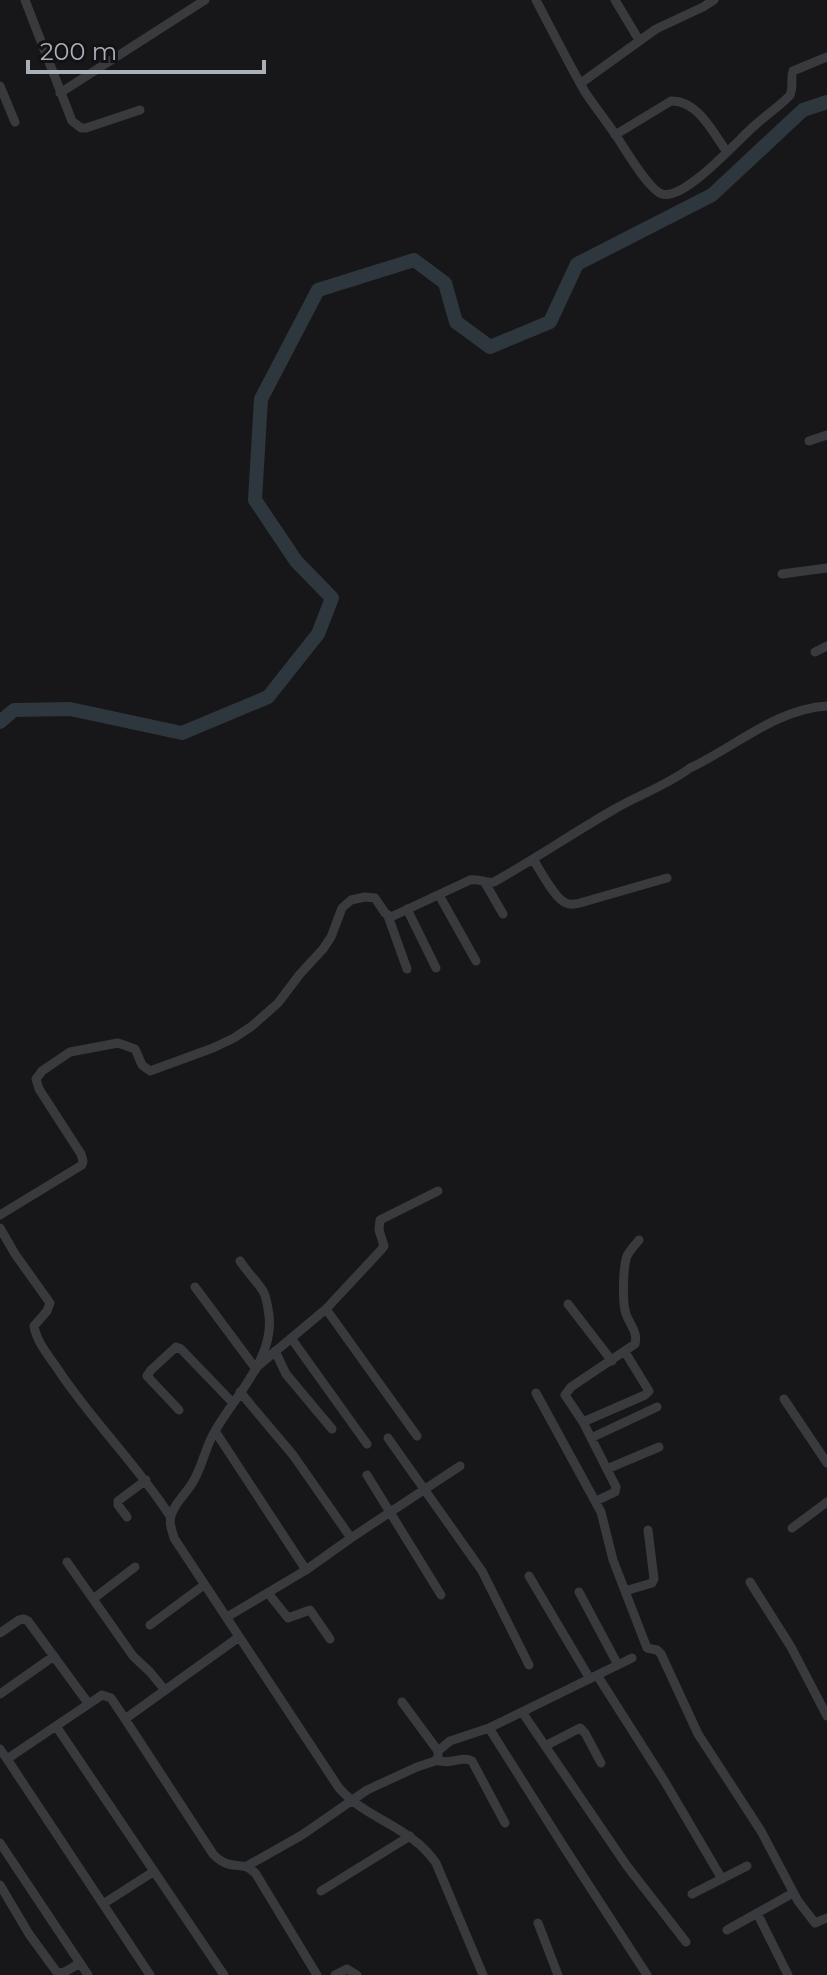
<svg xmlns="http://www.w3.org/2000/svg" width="827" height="1975" font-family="Montserrat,sans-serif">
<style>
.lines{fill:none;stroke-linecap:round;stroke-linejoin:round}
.river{stroke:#2e373d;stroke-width:14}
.street{stroke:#383a3e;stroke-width:9}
</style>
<rect width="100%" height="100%" fill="#171719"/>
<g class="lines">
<path class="river" d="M0,722L14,710L70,709L182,733L268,697L318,634L332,598L296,561L255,500L261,399L318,290L414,260L445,283L456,322L490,347L550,322L577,264L712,195L803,110L827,102"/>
<path class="street" d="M25,0L72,121L81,128H86L140,110
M536,0C552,31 568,62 585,92C595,107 607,122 617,137C625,149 649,190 662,194C684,201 737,141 753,127C760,120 786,101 790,95C794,87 790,79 793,71L827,57
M615,0L639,40
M581,83L656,29L703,7L714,0
M0,86L15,122
M60,93L205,0
M615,135L671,101C698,100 713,133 727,152
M809,441L827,435
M782,574L827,568
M815,652L827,646
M533,859C540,870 555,899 566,903C570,905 576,904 580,903L667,878
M484,881L503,914
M439,895L476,961
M407,909L436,968
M388,916L407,969
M0,1215L82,1165L83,1161L81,1154L39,1089L36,1079L42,1071L70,1052L118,1043L135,1049L142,1065L150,1071L213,1048L234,1038L252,1026L278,1003L300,974L323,949L331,937L342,908L351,900L365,897L375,898L385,913L391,917L470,880C480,878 486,884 494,882C535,859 573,833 613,810C638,795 666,786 690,768C735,747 776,709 827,706
M0,1228L15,1254L50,1303L47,1311L34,1326C37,1344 51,1358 61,1374C95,1424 138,1466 170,1516
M195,1287L256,1369
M568,1304L612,1361
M326,1309L417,1436
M291,1338L367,1444
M275,1351L286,1374L332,1429
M258,1366L326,1309L381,1250L384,1246L379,1230L380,1220L438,1191
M240,1392L293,1455L351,1538
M536,1393L601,1512L613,1560L647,1648L657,1650L661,1654L698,1734L761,1831L798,1901L815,1923L827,1918
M784,1399L827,1463
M179,1410L147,1376L151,1370L176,1347L181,1349L233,1403
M583,1422L645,1395L649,1391L625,1352
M215,1431C236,1394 278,1355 268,1309C267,1303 266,1296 263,1291C256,1280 247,1272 240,1261
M388,1438L482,1571L529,1665
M591,1438L657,1407
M607,1469L659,1447
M367,1475L441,1595
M596,1501L615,1492L616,1487L583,1422L565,1395L571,1387L635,1344C638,1332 630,1325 626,1314C622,1302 623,1267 627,1256C630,1250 635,1245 639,1240
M127,1517L118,1505V1501L146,1480
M792,1528L827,1502
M67,1562L133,1656L150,1672L164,1689
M306,1570L351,1538L460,1466
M529,1576L590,1679
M750,1582L791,1647L827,1716
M625,1591L652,1583L654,1579L648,1530
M579,1592L618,1665
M268,1593L288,1618L310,1610L330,1639
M93,1599L135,1567
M227,1617L306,1570L215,1431C205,1448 203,1464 194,1480C188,1492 176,1501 172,1513C168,1522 172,1530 174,1538L339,1788C367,1820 411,1826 436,1863L483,1975
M150,1625L204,1585
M0,1633L19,1620L24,1619L28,1621L88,1703
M239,1637L125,1719L213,1854C232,1874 242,1858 256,1874L317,1975
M597,1675L665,1782L722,1879
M0,1694L54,1656
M402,1702L438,1751
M522,1712L627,1866L686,1942
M125,1719L111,1698L102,1695L7,1759L150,1975
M56,1726L224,1975
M489,1728L564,1847L647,1975
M545,1746L580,1728L585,1733L601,1763
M0,1749L7,1759
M436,1760C452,1766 460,1755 472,1761L505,1823
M0,1843L88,1975
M247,1866L302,1835L367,1790L417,1767L435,1761L438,1757V1751L450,1741L489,1728L632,1658
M0,1885L29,1934L56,1971L63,1973L80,1963
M321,1891L410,1836
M692,1894L747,1866
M103,1904L153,1872
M757,1913L788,1975
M538,1923L558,1975
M727,1930L793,1893
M335,1975L347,1969L357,1975"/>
</g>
<path d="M28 60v12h236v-12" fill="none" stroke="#aaafb8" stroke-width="4"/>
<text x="40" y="60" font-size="24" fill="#aaafb8" stroke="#121214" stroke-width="6" paint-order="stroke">200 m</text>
</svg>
